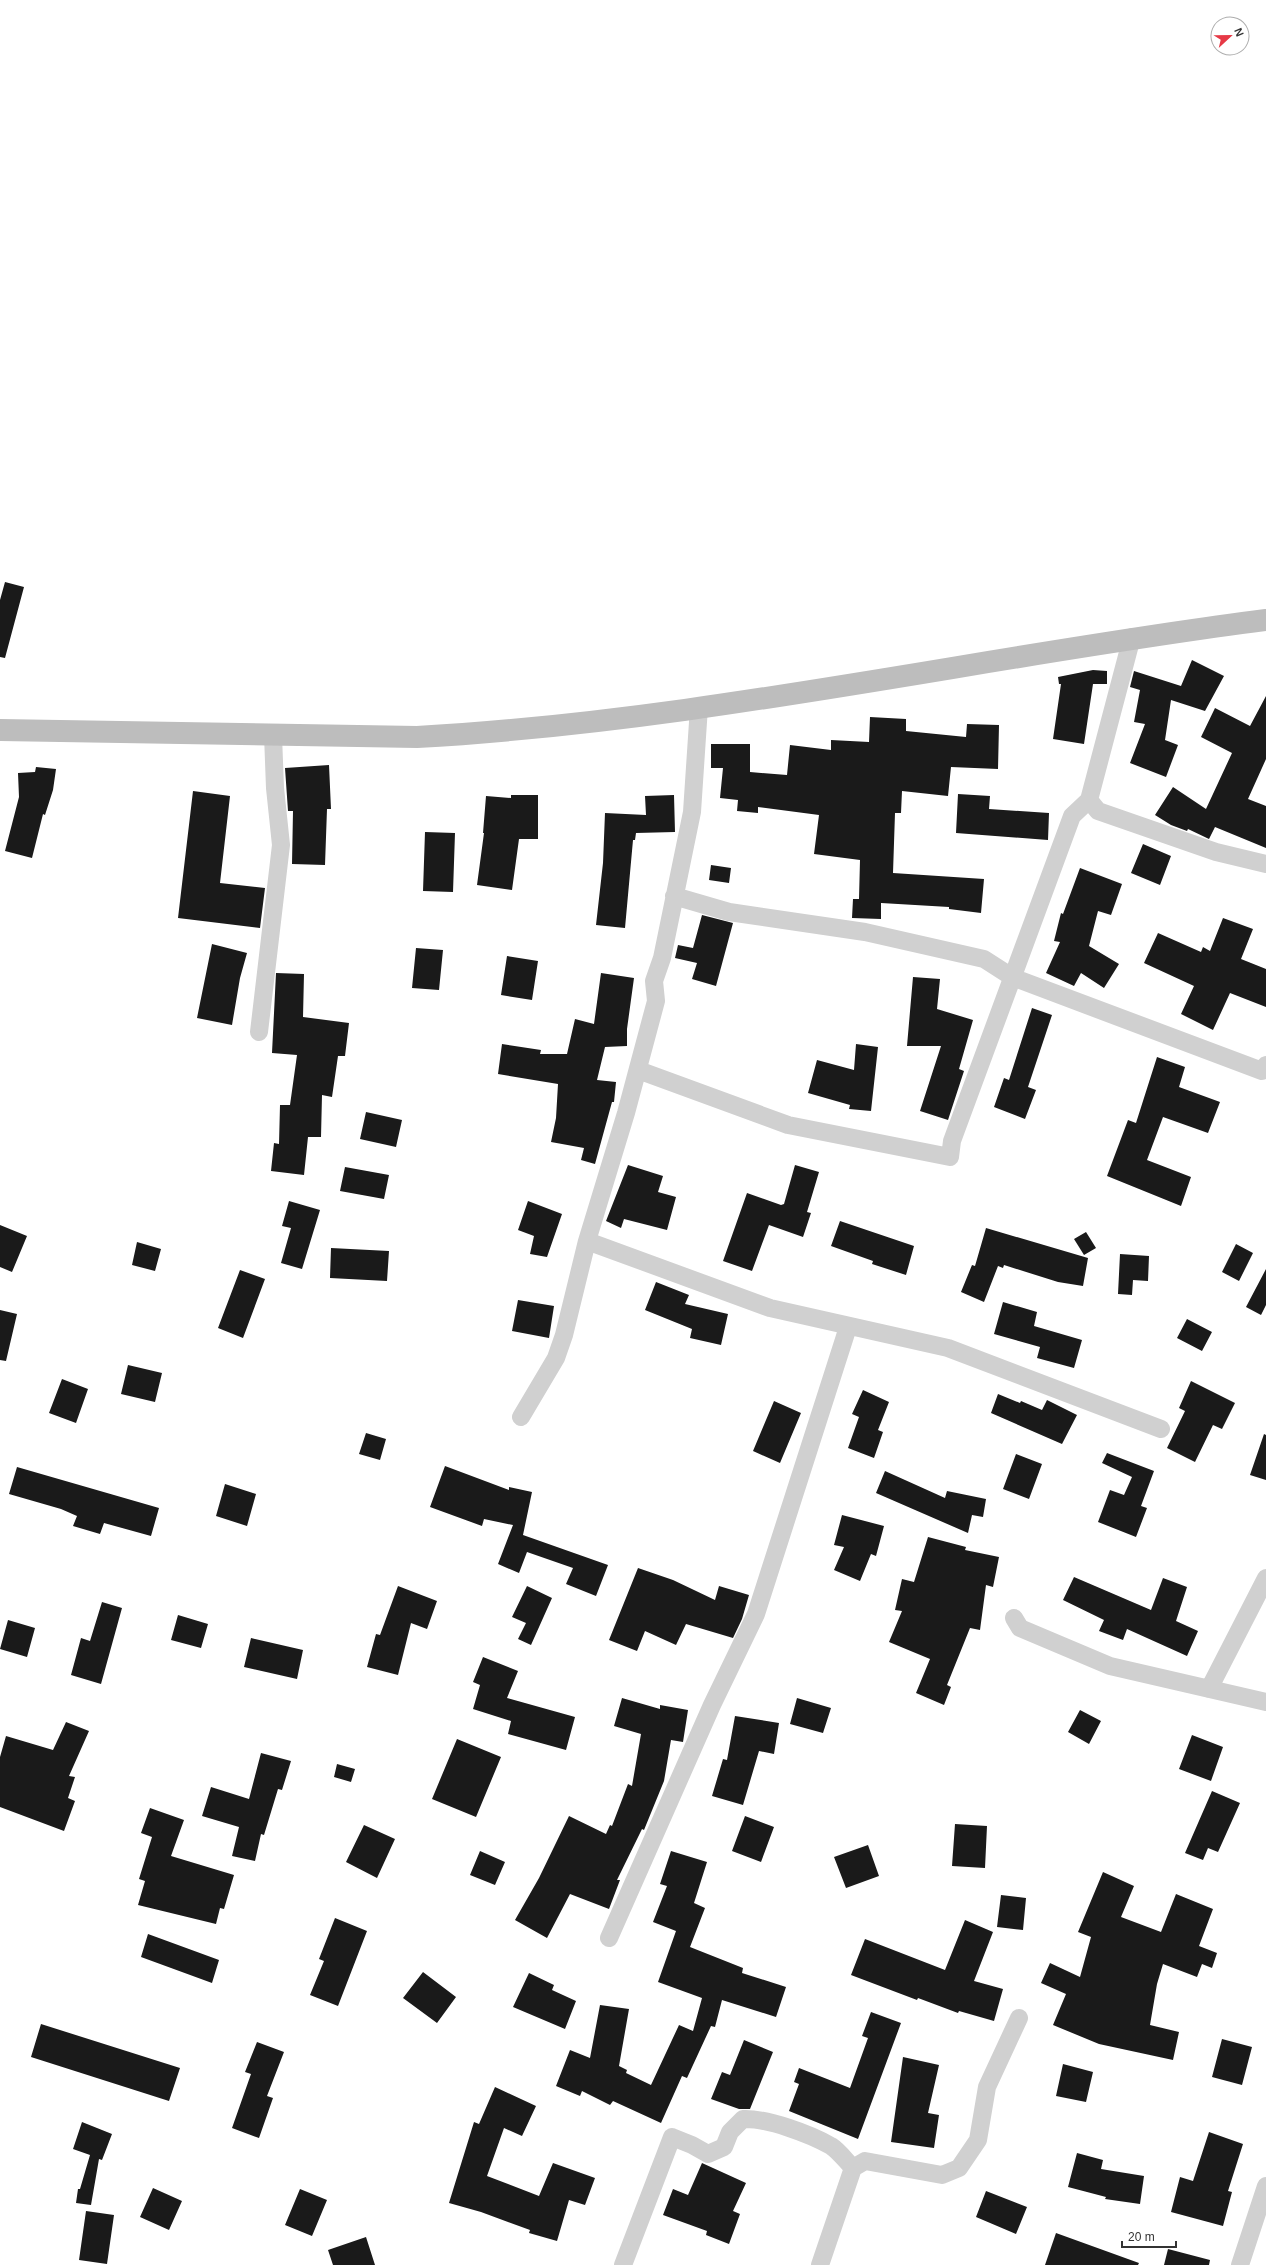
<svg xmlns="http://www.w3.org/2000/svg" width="1266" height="2265" font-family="Arial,sans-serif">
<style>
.building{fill:#1a1a1a}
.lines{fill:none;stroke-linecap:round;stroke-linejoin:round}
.street{stroke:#d0d0d0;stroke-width:18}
.secondary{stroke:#bdbdbd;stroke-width:22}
</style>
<rect width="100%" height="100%" fill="#fff"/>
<path class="building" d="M5,582L24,587L5,658L0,657V600Z
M1192,660L1224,676L1205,711L1171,700L1165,740L1178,745L1166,777L1130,763L1145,724L1134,722L1140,690L1130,687L1134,671L1181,686Z
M1093,670L1107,671V684H1093L1084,744L1053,739L1061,684H1059L1058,677Z
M1266,696V759L1248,799L1266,806V848L1215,827L1209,839L1188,829L1187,831L1171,825L1155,815L1173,787L1206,809L1232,753L1201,737L1215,708L1250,726Z
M870,717L906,719V731L966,737L967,724L999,725L998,769L951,767L948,796L902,791L901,813H895L893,873L984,879L981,913L949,909V907L881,903V919L852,918L853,899H859L860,860L814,854L819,815L758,807V813L737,811L738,800L720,798L723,768H711V744H750V772L787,775L790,745L831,750V740L869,742Z
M329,765L331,809H327L325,865L292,864L293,811H288L285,768Z
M36,767L56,769L53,790L45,815L43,814L32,858L5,851L19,797L18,773L35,772Z
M193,791L230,796L220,883L265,888L260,928L178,918Z
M958,794L990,796L989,809L1049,813L1048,840L956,833Z
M511,795H538V839H519L512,890L477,885L484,833H483L486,796L511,798Z
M674,795L675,832L636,833L635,840H633L625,928L596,925L603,863L605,813L646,815L645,796Z
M425,832L455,833L453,892L423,891Z
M1143,844L1171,856L1160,885L1131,873Z
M711,865L731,868L729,883L709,880Z
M1080,868L1122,884L1111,915L1098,911L1089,946L1119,964L1104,988L1081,973L1074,986L1046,973L1060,942L1054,941L1061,913L1063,914Z
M702,915L733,923L716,986L692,979L697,963L675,958L678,945L693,948Z
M1223,918L1253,929L1241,959L1266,969V1007L1230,993L1213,1030L1181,1014L1194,986L1144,963L1158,933L1201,952L1203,947L1210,951Z
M212,944L247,953L240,978L232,1025L197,1018Z
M416,948L443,950L439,990L412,988Z
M507,956L538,961L532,1000L501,995Z
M276,973L304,974L303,1017L349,1023L345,1056H338L332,1097L322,1095L321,1137H308L304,1175L271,1171L274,1143L279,1144L280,1105H290L297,1055L272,1053Z
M601,973L634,978L627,1029V1046L605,1047L597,1080L616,1082L614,1102H612L595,1164L581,1160L584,1148L551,1142L556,1118L558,1084L498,1074L502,1044L541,1050L540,1054H567L575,1019L594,1024Z
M913,977L940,979L937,1009L973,1020L959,1069L964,1071L948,1120L920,1111L941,1046H907Z
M1032,1008L1052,1015L1028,1087L1036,1090L1025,1119L994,1107L1004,1078L1009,1080Z
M856,1044L878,1047L871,1111L849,1109L850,1105L808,1093L817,1060L854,1070Z
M1157,1057L1185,1067L1179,1087L1220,1102L1208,1133L1163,1117L1147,1160L1191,1177L1181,1206L1107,1176L1128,1120L1136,1123Z
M366,1112L402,1120L396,1147L360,1139Z
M628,1165L663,1176L658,1192L676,1197L667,1230L624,1219L621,1228L606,1221Z
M795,1165L819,1172L807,1212L811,1213L803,1237L769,1225L752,1271L723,1261L747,1193L781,1205L784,1204Z
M345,1167L389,1175L384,1199L340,1191Z
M289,1201L320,1210L302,1269L281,1263L291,1228L282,1226Z
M528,1201L562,1214L547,1257L530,1254L534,1236L518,1230Z
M840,1221L914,1246L906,1275L872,1264L873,1261L831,1246Z
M0,1225L27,1236L12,1272L0,1267Z
M986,1228L1088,1258L1083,1286L1058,1282L1004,1265L1003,1268L998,1266L984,1302L961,1292L972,1265L975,1266Z
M1086,1232L1096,1248L1084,1255L1074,1239Z
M137,1242L161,1249L155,1271L132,1265Z
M1236,1244L1253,1253L1239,1281L1222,1272Z
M331,1248L389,1251L387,1281L330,1278Z
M1120,1254L1149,1256L1148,1281L1133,1280L1132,1295L1118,1294Z
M1266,1269V1305L1261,1315L1246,1307Z
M240,1270L265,1279L243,1338L218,1328Z
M656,1282L689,1295L685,1304L728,1314L721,1345L690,1338L692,1329L645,1310Z
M518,1300L554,1306L549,1338L512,1331Z
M1003,1302L1037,1312L1034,1326L1082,1340L1074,1368L1037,1358L1040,1347L994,1334Z
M0,1310L17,1314L6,1361L0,1360Z
M1187,1319L1212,1332L1202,1351L1177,1338Z
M128,1365L162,1373L155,1402L121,1394Z
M62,1379L88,1389L76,1423L49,1413Z
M1191,1381L1235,1403L1222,1429L1213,1425L1195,1462L1167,1448L1185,1411L1179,1408Z
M863,1390L889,1402L878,1430L883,1432L874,1458L848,1448L859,1417L852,1414Z
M998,1394L1020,1403L1021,1401L1042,1410L1047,1400L1077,1415L1062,1444L991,1413Z
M774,1401L801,1413L780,1463L753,1451Z
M366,1433L386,1439L380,1460L359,1454Z
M1264,1434L1266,1435V1480L1250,1475Z
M1107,1453L1154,1471L1141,1506L1147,1508L1136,1537L1098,1522L1110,1490L1124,1495L1132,1477L1102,1463Z
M1016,1454L1042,1464L1029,1499L1003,1489Z
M445,1466L509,1490V1487L532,1492L523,1535L608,1565L596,1596L566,1584L573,1568L527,1552L519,1573L498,1564L513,1525L484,1519L482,1526L430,1507Z
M17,1467L159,1508L151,1536L104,1523L100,1534L73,1526L77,1516L61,1509L9,1494Z
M885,1471L945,1498L947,1491L986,1499L983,1517L972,1515L968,1533L876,1493Z
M225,1484L256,1494L247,1526L216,1516Z
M842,1515L884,1526L876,1556L871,1554L860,1581L834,1570L844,1547L834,1545Z
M928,1537L966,1547L965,1550L999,1557L993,1587L986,1585L980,1630L970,1628L947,1685L951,1687L944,1705L916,1693L930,1659L889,1642L902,1611L895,1610L902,1579L914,1582Z
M638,1568L673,1580L715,1600L719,1586L749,1595L742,1619L733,1638L686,1624L676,1645L645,1631L637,1651L609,1640Z
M1074,1577L1151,1610L1163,1578L1187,1587L1176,1621L1198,1631L1187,1656L1127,1629L1123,1640L1099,1631L1104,1620L1063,1600Z
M398,1586L437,1601L427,1629L411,1623L398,1675L367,1667L376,1634L380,1635Z
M527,1586L552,1598L531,1645L518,1639L526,1623L512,1617Z
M102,1602L122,1608L101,1684L71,1675L81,1638L90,1641Z
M178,1615L208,1624L201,1648L171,1640Z
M8,1620L35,1628L27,1657L0,1649Z
M251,1638L303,1650L297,1679L244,1667Z
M483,1657L518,1671L507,1698L575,1717L566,1750L508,1734L511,1721L473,1709L480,1685L473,1682Z
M622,1698L660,1709V1705L688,1710L683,1742L671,1740L664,1781L644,1830L642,1829L617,1880H620L609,1909L570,1894L547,1938L515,1920L539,1878L569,1816L606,1834L610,1825L612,1826L628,1784L632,1786L641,1734L614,1726Z
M797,1698L831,1708L823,1733L790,1724Z
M1080,1710L1101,1721L1089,1744L1068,1732Z
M735,1716L779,1723L774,1754L759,1751L743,1805L712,1796L723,1759L727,1760Z
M66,1722L89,1731L69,1776L75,1777L68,1798L75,1801L64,1831L0,1807V1757L6,1736L53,1750Z
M1192,1735L1223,1747L1211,1781L1179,1769Z
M457,1739L501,1757L476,1817L432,1799Z
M261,1753L291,1761L282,1790L278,1789L264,1835L261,1834L255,1861L232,1856L239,1827L202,1816L211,1787L249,1799Z
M337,1764L355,1769L351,1782L334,1777Z
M1212,1791L1240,1803L1218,1852L1208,1848L1203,1860L1185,1853Z
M150,1808L184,1820L171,1856L234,1875L224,1909L220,1908L216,1924L138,1905L145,1881L139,1879L152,1837L141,1833Z
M745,1816L774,1827L761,1862L732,1851Z
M955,1824L987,1826L985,1868L952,1866Z
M364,1825L395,1839L377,1878L346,1862Z
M868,1845L879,1876L846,1888L834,1857Z
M480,1851L505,1862L495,1885L470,1875Z
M671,1851L707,1862L694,1903L705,1908L690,1947L743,1968L742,1973L786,1987L776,2017L722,2000L715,2027L711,2026L687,2078L682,2076L661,2123L613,2101L610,2105L582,2091L580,2096L556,2086L570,2050L590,2058L600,2005L629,2009L619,2066L627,2070L626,2073L651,2085L679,2025L693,2031L702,1998L658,1982L676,1931L653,1922L667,1886L660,1884Z
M1103,1872L1134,1886L1121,1917L1161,1932L1176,1894L1213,1909L1199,1946L1217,1953L1212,1968L1202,1964L1197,1977L1163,1964L1157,1984L1150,2025L1179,2032L1173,2060L1099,2044L1053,2025L1066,1994L1041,1983L1050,1963L1080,1977L1091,1937L1078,1932Z
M1001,1895L1026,1898L1023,1930L997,1927Z
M335,1918L367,1931L338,2006L310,1995L324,1961L319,1959Z
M965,1920L993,1932L974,1981L1003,1989L994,2021L959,2011L958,2013L918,1998L917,2000L851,1975L865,1939L945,1970Z
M148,1934L219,1960L212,1983L141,1957Z
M423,1972L456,1997L437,2023L403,1998Z
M529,1973L554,1985L552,1990L576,2001L565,2029L513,2007Z
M871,2012L901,2023L858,2139L789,2111L799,2084L794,2082L799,2068L850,2088L868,2038L862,2036Z
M41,2024L180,2068L169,2101L31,2057Z
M1222,2039L1252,2047L1242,2085L1212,2077Z
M744,2040L773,2052L750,2109H739L711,2099L722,2072L730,2075Z
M257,2042L284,2052L267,2096L273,2098L259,2138L232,2128L251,2074L245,2072Z
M903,2057L939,2065L928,2113L939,2115L934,2148L891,2142Z
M1063,2064L1093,2072L1086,2102L1056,2096Z
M495,2087L536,2106L522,2136L504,2128L487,2176L539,2196L553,2163L595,2178L585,2205L569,2200L557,2241L529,2233L530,2230L481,2212L449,2203L474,2122L479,2124Z
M82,2122L112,2134L102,2160L99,2159L91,2205L76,2203L78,2189H80L90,2155L73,2149Z
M1209,2132L1243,2144L1228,2191L1232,2192L1223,2226L1171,2212L1180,2177L1193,2181Z
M1077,2153L1103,2160L1101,2169L1144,2176L1140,2204L1105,2199L1106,2197L1068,2187Z
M702,2163L746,2183L733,2211L740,2214L729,2244L706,2235L707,2231L663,2215L673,2189L688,2195Z
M153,2188L182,2201L169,2230L140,2217Z
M300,2189L327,2200L312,2236L285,2225Z
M986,2191L1027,2207L1016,2234L976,2217Z
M86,2211L114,2215L107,2264L79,2260Z
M1056,2233L1139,2263L1138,2265H1045Z
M366,2237L375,2265H333L328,2250Z
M1168,2249L1210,2260L1209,2265H1164Z"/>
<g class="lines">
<path class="street" d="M1132,637L1089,800L1098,811L1216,852L1266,864
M674,896L729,912L865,932L984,959L1012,977L1262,1071L1266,1065
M259,1032L281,845L275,788L273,735
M638,1070L788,1125L950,1157L952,1141L1072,816L1089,800
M587,1241L770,1308L948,1348L1161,1429
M521,1417L556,1358L564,1335L587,1241L626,1113L656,1001L654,981L662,958L692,812L699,707
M1014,1618L1020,1628L1110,1666L1266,1702
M1209,1689L1266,1578
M609,1938L712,1705L756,1614L848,1327
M623,2265L672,2137L692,2145L708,2154L724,2147L730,2132L743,2119C767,2118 810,2134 831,2146C839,2151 846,2161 853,2168
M820,2265L853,2168L865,2161L942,2175L959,2168L978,2140L987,2087L1019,2018
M1240,2265L1266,2186"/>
<path class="secondary" d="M0,730L417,737C703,721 983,656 1266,620"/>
</g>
<g transform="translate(1230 36) rotate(68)"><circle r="19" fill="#ffffff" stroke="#adadad"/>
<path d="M0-3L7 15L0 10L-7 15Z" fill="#e63946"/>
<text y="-6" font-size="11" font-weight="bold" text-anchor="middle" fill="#333333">N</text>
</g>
<path d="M1122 2241v6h54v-6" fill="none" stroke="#333333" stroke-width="2"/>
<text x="1128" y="2241" font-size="12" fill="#333333" stroke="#ffffff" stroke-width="3" paint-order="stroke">20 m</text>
</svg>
